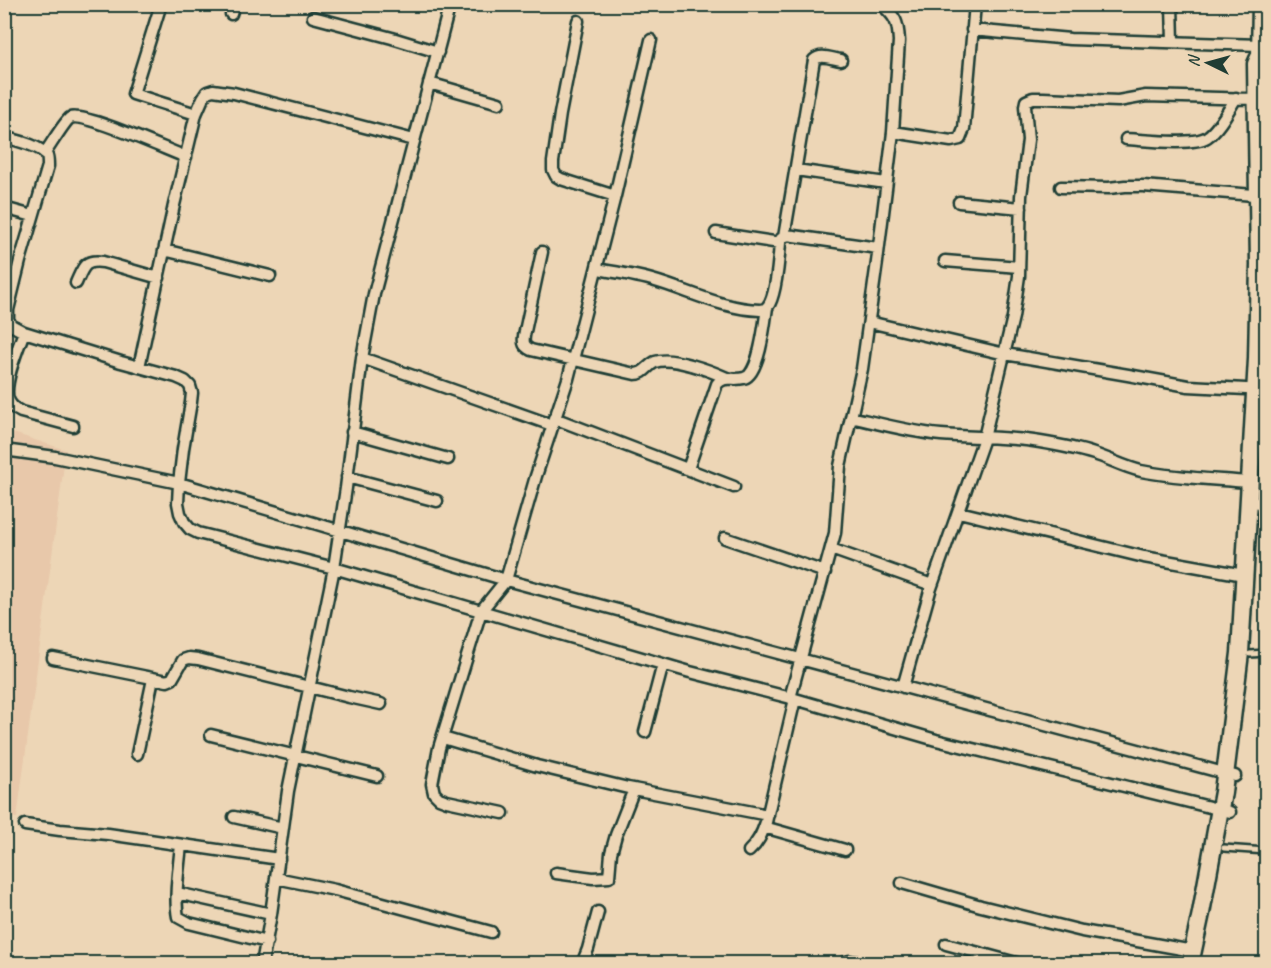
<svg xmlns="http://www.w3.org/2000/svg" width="1271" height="968" font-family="Caveat,sans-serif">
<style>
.built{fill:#e8c8aa}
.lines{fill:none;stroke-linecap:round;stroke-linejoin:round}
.service-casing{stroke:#1f3d34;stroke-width:10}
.minor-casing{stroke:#1f3d34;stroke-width:15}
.primary-casing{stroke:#1f3d34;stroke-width:21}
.service{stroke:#edd6b6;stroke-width:5}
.minor{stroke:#edd6b6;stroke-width:10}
.primary{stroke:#edd6b6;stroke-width:16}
</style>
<rect width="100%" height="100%" fill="#edd6b6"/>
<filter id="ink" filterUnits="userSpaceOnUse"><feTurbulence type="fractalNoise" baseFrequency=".0167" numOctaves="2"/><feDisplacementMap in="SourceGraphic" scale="12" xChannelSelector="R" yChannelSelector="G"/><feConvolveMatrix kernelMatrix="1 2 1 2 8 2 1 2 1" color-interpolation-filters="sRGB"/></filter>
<g filter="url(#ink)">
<path class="built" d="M4,430L66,450L17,818L4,816Z"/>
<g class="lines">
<g class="service-casing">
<path id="service" d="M1250,654L1266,653
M1224,848L1266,851"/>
</g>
<g class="minor-casing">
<path id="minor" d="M161,4L133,94L196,114
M1172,4L1173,42
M4,7L5,4
M231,14L234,4
M313,17L392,38L438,52
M578,21L560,114L553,162V170L556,176L561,179L615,196
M972,30L1070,39L1260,45
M429,83L499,103
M893,132L951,141L960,139L964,129L975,4
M4,137C15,140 42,146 47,156C48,159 48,162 48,166L20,261L8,310V319L11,325L24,332L121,362L176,377L185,381L190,386L192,393L191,402L183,449L179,483L178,503L180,513L184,522L190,529L198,533L334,568L690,672L795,699L936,740L1230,812
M1126,139C1145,140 1193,146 1207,137C1219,129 1229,109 1236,98
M45,153C50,146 65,121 70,118C84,112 167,150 186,157
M796,170L886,183
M1061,187L1109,188L1125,186H1143L1266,196
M959,202L1021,208
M4,208L33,216
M716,233L780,243
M784,237L814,60C821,53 832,59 841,60
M164,250L270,276
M542,252L524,336C523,344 524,346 531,350L635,374C645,374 647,366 655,362C672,356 711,371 727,378
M945,261L1019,267
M597,269C615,272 634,275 652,280C688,290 722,309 760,310C765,309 765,310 768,306C776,296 779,257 780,243L781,239L787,235L878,248
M76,283C83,268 84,259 103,262L159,278
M869,322L1005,354L1128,375L1188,386L1265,390
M24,332C18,348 3,383 8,399C10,406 15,409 21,412L73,426
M362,358L552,425
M139,367L174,205L196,114L203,98L207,92L213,90L234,93L414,140
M851,417C881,424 910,432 941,435C974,438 1007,436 1040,442C1058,445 1076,448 1094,454C1110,459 1124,467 1141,471C1176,478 1213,479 1249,482
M554,418L734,487
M352,432L448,459
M4,450L55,457L179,483L506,580L1235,776
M688,469L717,384C725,375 733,381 744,378C759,375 765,322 767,307
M347,477L437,501
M1258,503L1266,504
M959,512L1144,557L1244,575
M725,538L825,572
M831,549L932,585
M53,658L167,681L172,679L183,660L189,658L198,659L349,697L381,704
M903,687L930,591L984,438L1013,317L1019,276L1021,196L1028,140L1025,106L1026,101L1033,98H1043L1118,101L1146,96L1256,99
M790,698L835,533L840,466L862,369L877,262L893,132L899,41C898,22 896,17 881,4
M645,732L663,664
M211,735L377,776
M443,738L537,766L628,788L768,815
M137,754L153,679
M503,813L447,801L439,798L434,793L432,784L439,748L481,611L506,580L536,476L568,379L615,196L651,40
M234,817L283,828
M25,825L60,830L108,834L279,859
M764,827L845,850
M181,845C179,866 174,897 178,917L189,923L267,942
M749,851C758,843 762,834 766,822L795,699
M556,873L593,878L609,877L611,853L616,835L634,789
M276,878L335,890L491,932
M902,883L981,906L1082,931L1193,951
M177,893L271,914
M946,944L1020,964
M262,964L271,914L288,791L334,568L346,488L362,358L374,294L450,4
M582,964L588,949L598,912
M840,964L849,961L870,964"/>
</g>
<g class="primary-casing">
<path id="primary" d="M1190,964L1201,913L1223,792L1240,653L1257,359L1259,264L1256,64L1260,55L1261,4"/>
</g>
<use href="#service" class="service"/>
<use href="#minor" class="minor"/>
<use href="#primary" class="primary"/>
</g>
</g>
<rect width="1271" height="968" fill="none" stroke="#edd6b6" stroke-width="24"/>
<rect x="12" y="12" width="1247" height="944" fill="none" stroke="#1f3d34" stroke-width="2" filter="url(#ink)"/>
<g transform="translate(1208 63) rotate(275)" stroke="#edd6b6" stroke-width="4.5" paint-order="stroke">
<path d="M0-4.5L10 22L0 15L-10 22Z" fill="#1f3d34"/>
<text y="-9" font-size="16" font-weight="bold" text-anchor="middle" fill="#1f3d34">N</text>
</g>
</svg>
